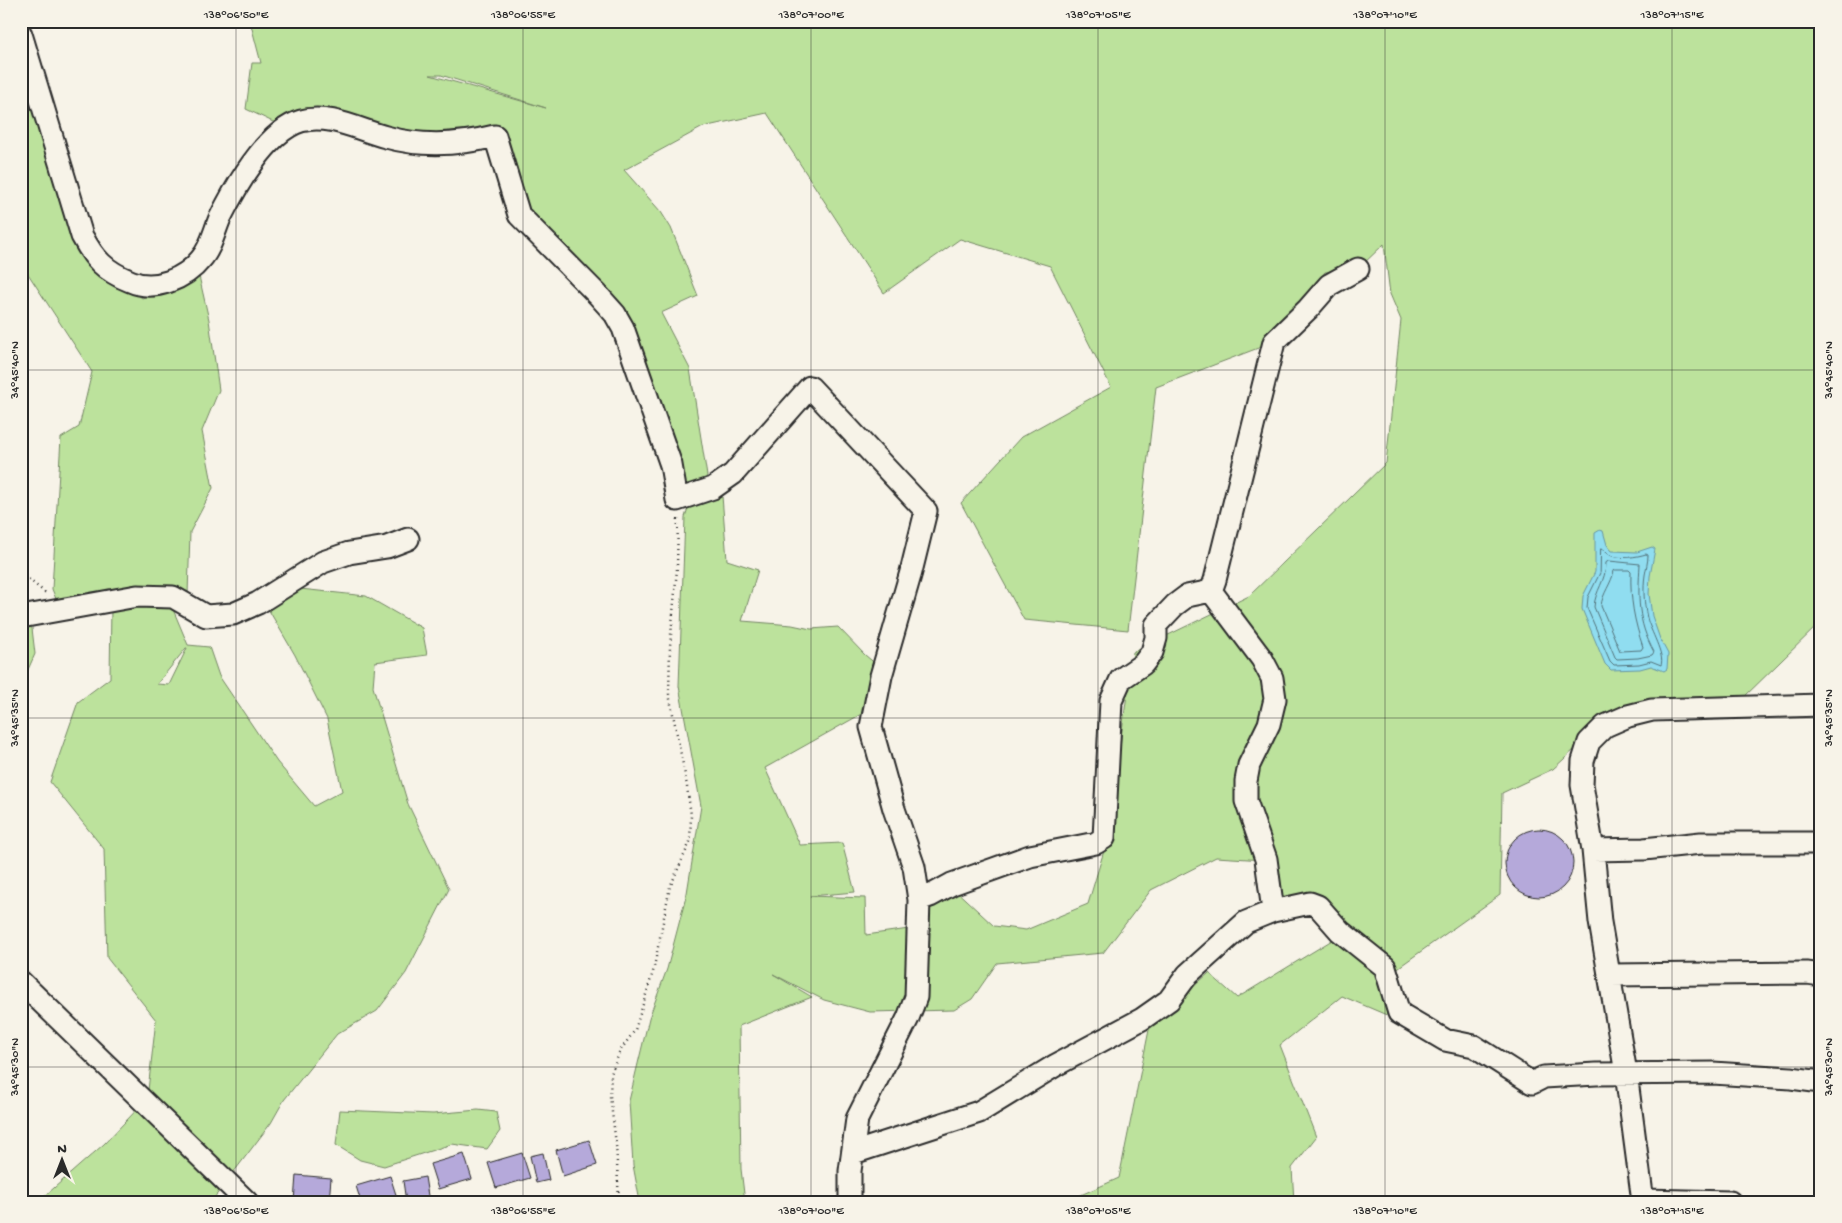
<svg xmlns="http://www.w3.org/2000/svg" width="1842" height="1223" font-family="'Gochi Hand',sans-serif">
<style>
.green{fill:#bce29c;stroke:#748664;fill-rule:evenodd}
.water{fill:#90ddf0;stroke:#6896a1}
.lines{fill:none;stroke-linecap:round;stroke-linejoin:round}
.shore{stroke:#53727a;stroke-width:1}
.building{fill:#b5a9da;stroke:#2b2b2b}
.minor-casing{stroke:#2b2b2b;stroke-width:25}
.path{stroke:#2b2b2b;stroke-width:2.5;stroke-dasharray:1 4;stroke-linecap:butt}
.minor{stroke:#f7f3e8;stroke-width:21}
.ticks{fill:none;stroke:#2b2b2b;stroke-width:1;stroke-opacity:0.45}
.neatline{fill:none;stroke:#2b2b2b;stroke-width:2}
.ticks-label{font-size:12px;text-anchor:middle;fill:#2b2b2b}
</style>
<rect width="100%" height="100%" fill="#f7f3e8"/>
<filter id="ink" filterUnits="userSpaceOnUse"><feTurbulence type="fractalNoise" baseFrequency=".02" numOctaves="2"/><feDisplacementMap in="SourceGraphic" scale="10" xChannelSelector="R" yChannelSelector="G"/><feConvolveMatrix kernelMatrix="1 2 1 2 8 2 1 2 1" color-interpolation-filters="sRGB"/></filter>
<g filter="url(#ink)">
<path class="green" d="M250,21H1821V622L1741,700L1594,726L1575,749L1553,769L1502,793L1500,895L1378,982L1396,1019L1342,996L1280,1045L1316,1137L1292,1168L1294,1202H1065L1119,1178L1150,1025L1209,973L1237,998L1347,931L1319,897L1281,902L1264,860L1216,857L1151,890L1103,953L997,963L972,999L954,1010L870,1012L824,1000L773,974L812,997L739,1026L741,1169L745,1202H640L633,1165L629,1101L649,1018L667,969L687,893L701,806L679,686L685,517L688,508L703,499L722,496L727,560L758,570L742,621L792,625L811,629L838,627L865,655L878,666L865,712L765,768L800,845L842,843L855,892L810,896L865,898L866,935L909,929L910,884L952,887L994,926L1026,930L1088,904L1106,844L1133,652L1249,596L1386,463L1401,320L1390,294L1384,244L1358,269L1325,272L1274,342L1156,387L1128,630L1024,620L961,503L1021,437L1111,387L1050,266L960,239L884,293L767,113L703,127L624,170L661,212L671,228L698,296L661,313L690,369L707,476L702,486L688,491L626,312L527,211L504,136H419L308,113L273,122L246,109L252,63H261ZM430,75H441L546,108Z
M28,96L54,165L79,252L142,298L199,276L209,320L219,390L202,431L213,488L190,532L188,595L158,590L150,586L58,604L52,589L61,438L79,427L92,372L21,263V101Z
M291,588L366,596L422,628L427,655L375,662L373,687L408,804L449,889L406,973L377,1011L337,1034L284,1100L271,1123L211,1202H38L104,1144L147,1099L156,1020L107,958L104,849L50,782L78,702L110,678L111,607H172L188,645L209,647L219,676L277,762L314,806L342,791L327,719L295,655L267,607ZM187,648L169,685L157,684L186,648Z
M31,620L35,654L21,685V622Z
M340,1110L433,1114L478,1110L496,1112L500,1131L487,1149L452,1144L384,1166L360,1160L336,1145Z"/>
<path class="water" d="M1600,530L1603,531L1607,545L1612,551L1637,552L1652,547L1655,549L1650,576L1649,594L1652,616L1660,639L1668,654L1667,669L1664,671L1651,666L1640,669L1611,670L1605,664L1582,609L1583,596L1595,572V533Z"/>
<g class="lines">
<path class="shore" d="M1601,549C1605,550 1607,554 1612,556C1622,559 1636,557 1646,554L1648,555C1648,562 1646,568 1645,575C1643,588 1644,604 1647,618C1650,630 1665,655 1661,665L1651,661L1639,664L1614,665L1610,661L1587,608L1588,597L1600,573Z
M1609,561L1640,564C1638,598 1637,621 1654,652L1652,655L1638,658L1617,659L1615,657L1594,607C1595,590 1606,582 1606,563Z
M1616,570H1629L1631,572C1630,599 1634,621 1643,647L1641,650L1620,651L1601,606C1602,594 1612,583 1614,571Z"/>
</g>
<path class="building" d="M1505 863a34 34 0 1 1 68 0a34 34 0 1 1-68 0Z
M589,1140L597,1165L563,1176L556,1150Z
M522,1153L530,1178L496,1188L488,1163Z
M543,1153L549,1180L536,1183L530,1156Z
M464,1154L472,1179L438,1189L430,1164Z
M296,1175L331,1178L329,1202H294Z
M390,1176L398,1201L361,1202L356,1186Z
M425,1177L429,1202H406L403,1181Z"/>
<g class="lines">
<g class="minor-casing">
<path id="minor" d="M21,34L82,236C94,259 105,271 130,281C154,292 185,279 201,259C211,248 214,232 220,218C235,188 267,131 301,121C329,113 359,130 386,137C422,147 459,145 495,136L519,215L598,295L615,314L623,328L671,465L677,500L713,488L733,474L810,387L926,511L911,572L881,676L871,727L894,809L914,867L919,900L916,997L908,1018L857,1119L850,1171V1202
M1211,591L1215,580L1274,342L1308,309L1329,285L1358,269
M1211,591L1262,659L1272,678L1275,699L1269,724L1249,765L1246,781V801L1266,859L1273,911
M21,617L137,596L173,597L206,616L233,614L258,603L323,562L349,553L387,547L408,539
M1593,850L1644,849L1701,843H1821
M919,900L930,896L952,884L1030,856L1096,843L1104,838L1111,701L1121,679L1143,664L1152,652L1156,638V625L1175,605L1187,596L1211,591
M1610,975L1807,973L1821,975
M21,982L247,1202
M853,1153L979,1112L1056,1065L1142,1019L1169,1000L1188,974L1246,922L1273,911L1310,903L1318,906L1340,931L1385,967L1399,1013L1445,1040L1474,1046L1532,1083L1544,1077L1596,1074L1713,1073L1791,1078L1821,1082
M1643,1200L1730,1202
M1643,1202L1626,1073L1600,922L1593,850L1582,785L1583,761L1589,742L1605,726L1628,716L1652,710L1821,705"/>
</g>
<path class="path" d="M21,573L48,595
M619,1202L616,1144L610,1096L611,1074L620,1051L635,1030L653,972L670,887L690,842L691,815L686,780L669,694L670,646L677,569L678,517"/>
<use href="#minor" class="minor"/>
</g>
</g>
<path class="ticks" d="M236,21V1202M523,21V1202M811,21V1202M1098,21V1202M1385,21V1202M1672,21V1202M21,22H1821M21,370H1821M21,718H1821M21,1067H1821"/>
<rect width="1842" height="1223" fill="none" stroke="#f7f3e8" stroke-width="55"/>
<g transform="translate(62 1160)" stroke="#f7f3e8" stroke-width="4" paint-order="stroke">
<path d="M0-4L9 19L0 12L-9 19Z" fill="#2b2b2b"/>
<text y="-8" font-size="14" font-weight="bold" text-anchor="middle" fill="#2b2b2b">N</text>
</g>
<rect x="28" y="28" width="1786" height="1168" class="neatline"/>
<g class="ticks-label">
<text x="236" y="18">138°06'50"E</text>
<text x="523" y="18">138°06'55"E</text>
<text x="811" y="18">138°07'00"E</text>
<text x="1098" y="18">138°07'05"E</text>
<text x="1385" y="18">138°07'10"E</text>
<text x="1672" y="18">138°07'15"E</text>
<text transform="translate(14 370) rotate(-90)" y="4">34°45'40"N</text>
<text transform="translate(1828 370) rotate(-90)" y="4">34°45'40"N</text>
<text transform="translate(14 718) rotate(-90)" y="4">34°45'35"N</text>
<text transform="translate(1828 718) rotate(-90)" y="4">34°45'35"N</text>
<text transform="translate(14 1067) rotate(-90)" y="4">34°45'30"N</text>
<text transform="translate(1828 1067) rotate(-90)" y="4">34°45'30"N</text>
<text x="236" y="1214">138°06'50"E</text>
<text x="523" y="1214">138°06'55"E</text>
<text x="811" y="1214">138°07'00"E</text>
<text x="1098" y="1214">138°07'05"E</text>
<text x="1385" y="1214">138°07'10"E</text>
<text x="1672" y="1214">138°07'15"E</text>
</g>
</svg>
